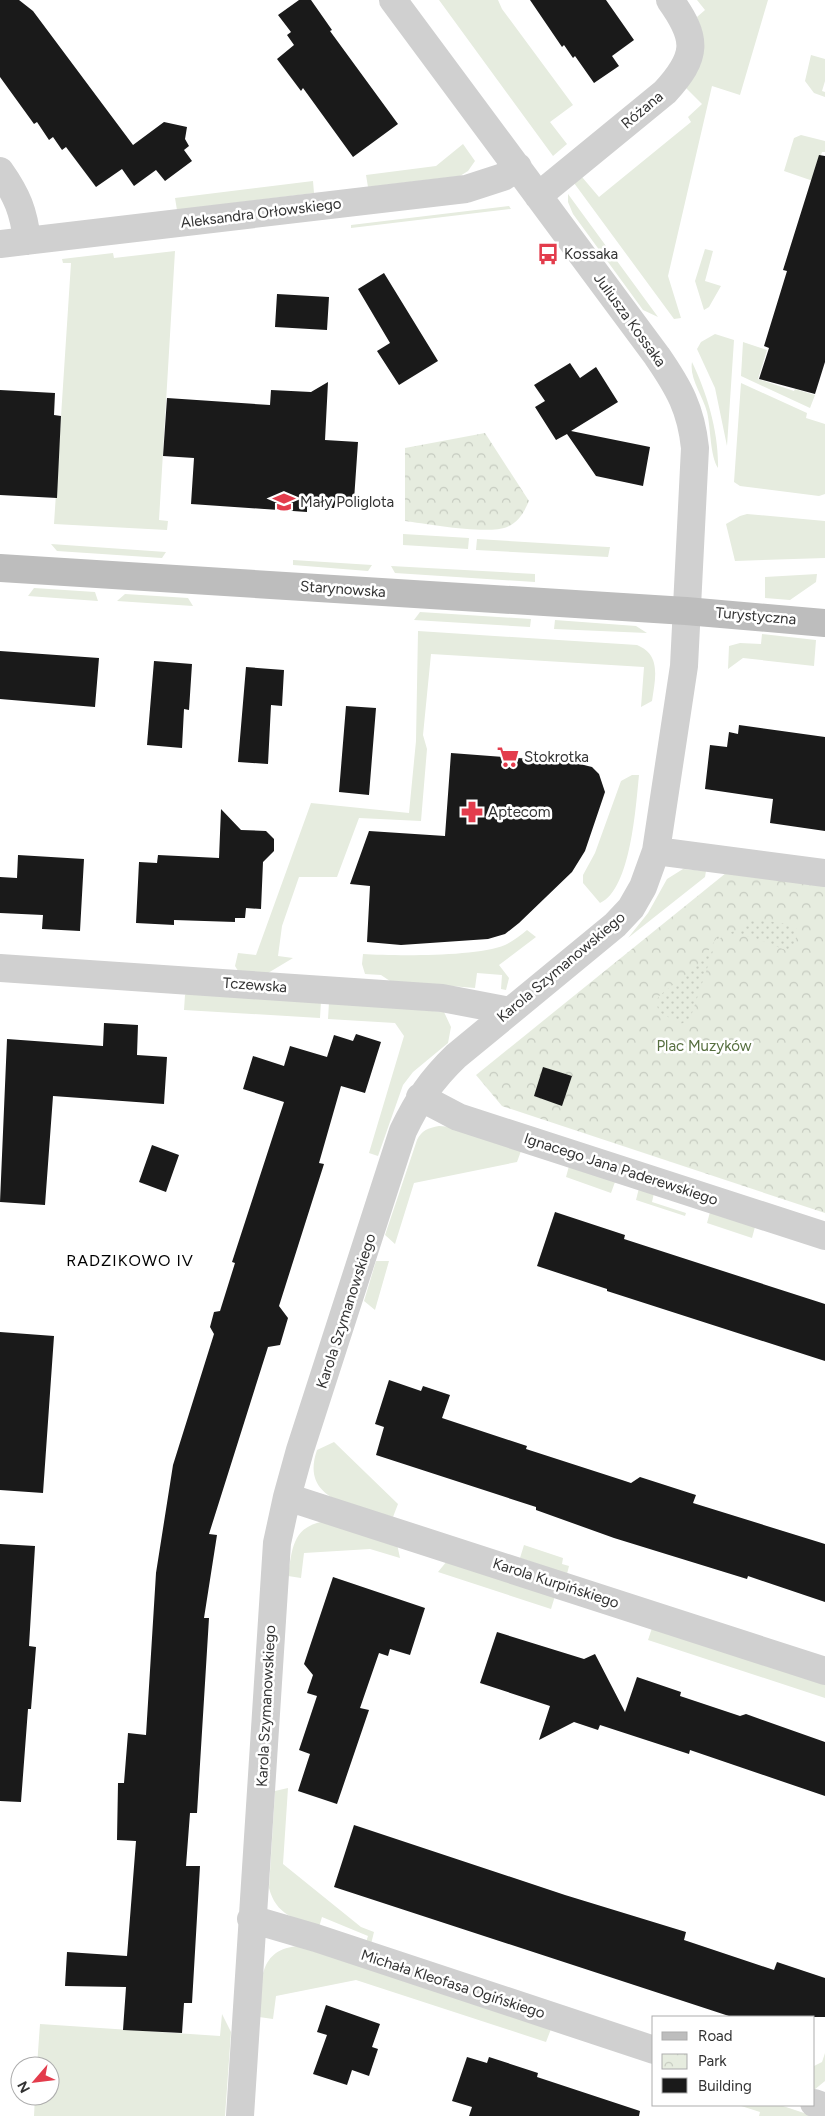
<svg xmlns="http://www.w3.org/2000/svg" width="825" height="2116" font-family="Figtree,sans-serif">
<style>
.grass{fill:#e6ecdf}
.park{fill:url(#park-crowns)}
.garden{fill:url(#garden-dots)}
.building{fill:#1a1a1a}
.lines{fill:none;stroke-linecap:round;stroke-linejoin:round}
.street{stroke:#d0d0d0;stroke-width:28}
.secondary{stroke:#bdbdbd;stroke-width:28}
.labels{text-anchor:middle;dominant-baseline:central;stroke-width:5;stroke-linejoin:round;paint-order:stroke}
.street-label{font-size:15px;fill:#333;stroke:#fff}
.poi-label{font-size:15px;fill:#333;stroke:#fff;text-anchor:start}
.park-label{font-size:15px;fill:#576f40;stroke:#fff}
.neighbourhood-label{font-size:16px;letter-spacing:1px;fill:#000;stroke:#fff}
</style>
<defs>
<pattern id="park-crowns" width="20" height="18" patternUnits="userSpaceOnUse" patternTransform="scale(1.25)"><rect width="20" height="18" fill="#e6ecdf"/><path d="M2 6a3 3 0 1 1 6 0M12 15a3 3 0 1 1 6 0" fill="none" stroke="#c6cbc0"/></pattern>
<pattern id="garden-dots" width="8" height="8" patternUnits="userSpaceOnUse" patternTransform="scale(1.25)"><rect width="8" height="8" fill="#e6ecdf"/><path d="M2 2h.1M6 6h.1" fill="none" stroke="#c6cbc0" stroke-width="1.8" stroke-linecap="round"/></pattern>
</defs>
<rect width="100%" height="100%" fill="#fff"/>
<path class="grass" d="M439,0H498L502,9L573,105L550,122L567,144L553,156Z
M697,0H768L740,95L712,86L668,276L681,318L674,319L574,183L582,177L599,197L691,122L688,117L702,104L686,88L702,31L697,17L705,10Z
M811,55L825,59V81L822,91L825,92V97L814,93L805,81Z
M801,135L825,141V152H822L813,181L784,171L794,138Z
M463,144L475,161L468,171L460,176L368,187L366,175L436,166Z
M313,181L314,193L177,210L175,198Z
M568,194L658,317L643,310L573,214L568,202Z
M509,206L511,209L351,228V225Z
M705,249L713,251L705,281L721,286L709,307L704,310L695,281Z
M175,251L159,520L168,521L167,530L54,524L71,263H63L62,259L113,253L114,258Z
M715,334L734,340L727,446L715,388L697,349L701,342Z
M743,342L767,350L758,379L794,391L795,389L815,395L810,408L741,376Z
M692,362C707,393 719,433 718,468C710,456 711,429 707,412C703,396 689,378 692,362Z
M741,383L807,413L806,418L825,424V494L819,496L740,486L734,482Z
M747,514L825,521V558L735,561L726,524L740,516Z
M403,534L469,538L468,549L403,545Z
M477,539L608,547H610L608,557L476,550Z
M51,544L166,552L162,558L57,551Z
M293,560L372,565L368,571L293,565Z
M391,566L535,574V582L395,573Z
M817,574L816,582L790,600L765,598V577Z
M34,588L95,592L98,601L28,596Z
M125,594L188,598L193,606L117,601Z
M420,612L531,619L530,627L414,620Z
M555,620L636,626L647,633L554,629Z
M418,631L637,645C662,655 655,679 652,701L641,707L644,667L431,654L423,735L427,749L421,821L359,818L337,877H299L282,926L278,956L293,958L263,976L240,974L235,966L238,953L256,955L311,803L409,813L416,741Z
M762,634L816,640L814,666L743,658L728,669L729,646L740,643L761,644Z
M632,775H639C636,804 631,890 600,903L583,883V875L595,853L621,781Z
M683,869L706,871L705,877L628,938L648,913L667,879Z
M527,930L536,937L499,965L509,978L506,990L501,989L502,975L477,973L475,988L390,981L381,975L365,974L362,964L363,954C395,956 476,957 505,945C513,941 520,936 527,930Z
M189,991L321,1001L320,1018L184,1010L185,995Z
M329,1002L444,1012L451,1027L448,1043L413,1072L403,1085L378,1156L369,1153L404,1036L395,1023L328,1019Z
M439,1126L452,1127L521,1151L517,1162L414,1183L395,1244L385,1235L417,1140C422,1130 428,1128 439,1126Z
M569,1166L615,1182L611,1193L566,1177Z
M639,1188L654,1193L652,1202L686,1213L685,1216L636,1200Z
M710,1212L755,1227L752,1238L707,1223Z
M376,1261H389L375,1310L364,1301Z
M334,1442L398,1504L393,1517C356,1506 299,1502 317,1450Z
M321,1522L397,1544L400,1558L370,1549L304,1553L301,1578L288,1576C292,1551 292,1528 321,1522Z
M524,1545L563,1558L562,1564L569,1566L567,1574L520,1558Z
M447,1561L555,1596L551,1609L438,1572Z
M652,1628L825,1684V1698L648,1640Z
M288,1788L283,1864L361,1927L374,1932L371,1944L366,1942L368,1936L322,1917L319,1927C295,1919 276,1915 269,1888L275,1791Z
M300,1946L551,2029L546,2042L356,1980L276,1996L273,2019L259,2017C261,1984 257,1948 300,1946Z
M222,2014L231,2032L225,2116H34L35,2096H50V2066H37L40,2024L220,2036Z
M825,2053V2081L814,2090V2066L822,2062Z
M738,2105H780L813,2116H759L760,2112Z"/>
<path class="park" d="M485,433L529,501C524,512 519,522 507,527C488,535 428,524 405,521V448Z
M726,873L825,885V1213L502,1106L476,1075Z"/>
<path class="garden" d="M754,919L794,925L798,931L793,947L786,950C767,944 731,923 716,942L690,1019L681,1024L659,1012L656,1002L659,996L700,963L718,936L738,930Z"/>
<path class="building" d="M0,0H19L33,11L133,145L164,122L187,127L185,139L189,146L184,150L192,161L165,181L156,170L134,186L122,169L96,187L66,147L62,150L53,137L49,140L37,122L34,124L0,77Z
M299,0H311L332,30L330,31L398,124L353,157L303,88L301,91L277,59L294,45L287,35L291,32L278,15Z
M530,0H606L634,40L612,56L619,66L594,83L575,56L573,58L564,45L562,47Z
M819,155L825,156V362L815,394L759,379L769,348L764,346L787,271L783,270Z
M384,273L438,361L399,385L377,351L390,343L358,289Z
M277,294L329,297L327,330L275,327Z
M570,363L580,378L596,367L618,402L571,431L650,447L643,486L596,476L567,434L556,440L535,407L545,401L534,385Z
M328,382L325,440L358,442L354,500L336,499L334,508L307,507V512L191,504L194,458L163,456L167,398L270,405L271,390L311,392Z
M0,390L55,393L54,415L61,416L57,498L0,495Z
M0,651L99,658L95,707L0,699Z
M154,661L192,664L189,710L184,709L182,748L147,745Z
M246,667L284,670L282,706L271,705L268,764L238,762Z
M346,706L376,708L369,795L339,792Z
M739,725L825,737V831L770,823L773,799L705,789L710,745L727,747L729,732L738,734Z
M451,753L572,762L592,767L599,774L605,792L585,851L572,872L519,923L505,934L488,939L401,945L367,942L370,886L350,884L369,831L445,836Z
M221,809L241,830L266,831L274,839V851L263,862L261,909L246,908L245,918H235V922L174,920V925L136,923L139,862L157,863L158,855L219,858Z
M18,855L84,859L80,931L42,929L43,915L0,913V877L17,878Z
M104,1023L138,1025L137,1055L167,1057L164,1104L53,1096L45,1205L0,1202L7,1039L103,1046Z
M356,1034L381,1042L365,1093L341,1086L319,1163L324,1164L279,1306L288,1318L280,1345L268,1347L209,1534L217,1535L204,1618H209L197,1813H190L186,1866H200L192,2003H184L182,2033L123,2030L126,1987L65,1986L67,1952L127,1956L136,1841L117,1840L118,1783H124L128,1733L146,1735L156,1573L173,1465L214,1334L210,1327L214,1312L220,1311L235,1263L232,1262L284,1102L243,1089L253,1056L284,1066L290,1046L327,1057L334,1035L353,1041Z
M543,1067L572,1076L562,1106L534,1096Z
M152,1145L179,1155L166,1192L139,1182Z
M555,1212L625,1235L624,1239L825,1304V1361L607,1291V1289L537,1266Z
M0,1332L54,1336L43,1493L0,1490Z
M389,1380L421,1391L423,1386L450,1395L442,1418L527,1446L526,1449L622,1480L631,1483L640,1477L696,1495L693,1503L825,1544V1602L748,1576L747,1579L614,1538L536,1510V1507L376,1455L384,1427L375,1424Z
M0,1544L35,1546L29,1646L36,1647L31,1709H28L21,1802L0,1801Z
M333,1577L425,1608L410,1655L390,1649L388,1656L379,1653L360,1708L369,1710L337,1804L298,1791L310,1754L299,1750L317,1696L307,1693L313,1675L304,1664Z
M497,1632L584,1659L595,1654L625,1712L637,1677L681,1692L680,1696L740,1716L746,1714L825,1742V1796L690,1750L689,1754L600,1725L598,1730L574,1722L539,1740L550,1706L480,1683Z
M354,1825L565,1895L686,1932L684,1940L774,1970L777,1962L825,1978V2017H732L334,1887Z
M326,2005L380,2024L372,2047L378,2049L369,2076L352,2070L347,2085L313,2074L327,2035L317,2032Z
M467,2057L487,2063L489,2057L538,2073L537,2077L640,2111L639,2116H469L472,2107L452,2101Z"/>
<g class="lines">
<path class="street" d="M0,171C17,195 24,212 27,241
M538,196L665,92C698,56 698,39 670,0
M0,244L466,189L503,177L518,167
M656,851L825,873
M0,968L442,998L510,1011
M420,1097L458,1117L825,1236
M287,1497L825,1671
M251,1919L316,1938L654,2050
M814,2103L825,2107
M240,2116L277,1543L287,1497L300,1450L403,1131C418,1100 431,1080 456,1056L615,925L631,908L643,887L656,851L684,666L695,448C691,409 679,388 657,356L393,0"/>
<path class="secondary" d="M0,568L686,611L825,623"/>
</g>
<defs>
<g id="bus-bare" transform="scale(1.725)"><path d="M-5-6H5V4H4V6H2V4H-2V6H-4V4H-5ZM-3.5-4V0h7V-4ZM-3.5 1.2v1.5H-2V1.2ZM2 1.2v1.5H3.5V1.2Z" fill="#e33c4c" stroke="#fff" stroke-width="2.5" paint-order="stroke"/></g>
<g id="school-bare" transform="scale(1.725)"><path d="M0-5L7-2L0 1L-7-2ZM-4 1L0 2.5L4 1V4Q0 6-4 4Z" fill="#e33c4c" stroke="#fff" stroke-width="2.5" paint-order="stroke"/></g>
<g id="supermarket-bare" transform="scale(1.725)"><path d="M-6-5.5h2.5l.6 2H6L4.5 2H-2.5L-4.4-4H-6ZM-1.5 3.2a1.3 1.3 0 1 0 .1 0ZM3 3.2a1.3 1.3 0 1 0 .1 0Z" fill="#e33c4c" stroke="#fff" stroke-width="2.5" paint-order="stroke"/></g>
<g id="pharmacy-bare" transform="scale(1.725)"><path d="M-2-6h4v4h4v4h-4v4h-4v-4h-4v-4h4Z" fill="#e33c4c" stroke="#fff" stroke-width="2.5" paint-order="stroke"/></g>
</defs>
<g fill-rule="evenodd">
<use href="#bus-bare" x="548" y="254"/>
<use href="#school-bare" x="284" y="502"/>
<use href="#supermarket-bare" x="508" y="757"/>
<use href="#pharmacy-bare" x="472" y="812"/>
</g>
<g class="labels">
<g class="street-label">
<text transform="translate(642 110) rotate(-40)">Różana</text>
<text transform="translate(261 213) rotate(-7)">Aleksandra Orłowskiego</text>
<text transform="translate(630 320) rotate(54)">Juliusza Kossaka</text>
<text transform="translate(343 589) rotate(4)">Starynowska</text>
<text transform="translate(756 616) rotate(5)">Turystyczna</text>
<text transform="translate(561 967) rotate(-40)">Karola Szymanowskiego</text>
<text transform="translate(255 985) rotate(4)">Tczewska</text>
<text transform="translate(621 1169) rotate(18)">Ignacego Jana Paderewskiego</text>
<text transform="translate(346 1311) rotate(-72)">Karola Szymanowskiego</text>
<text transform="translate(556 1583) rotate(18)">Karola Kurpińskiego</text>
<text transform="translate(266 1706) rotate(-87)">Karola Szymanowskiego</text>
<text transform="translate(453 1984) rotate(18)">Michała Kleofasa Ogińskiego</text>
</g>
<g class="poi-label">
<text x="564" y="254">Kossaka</text>
<text x="300" y="502">Mały Poliglota</text>
<text x="524" y="757">Stokrotka</text>
<text x="488" y="812">Aptecom</text>
</g>
<g class="park-label">
<text x="704" y="1046">Plac Muzyków</text>
</g>
<g class="neighbourhood-label">
<text x="130" y="1260">RADZIKOWO IV</text>
</g>
</g>
<rect x="652" y="2016" width="162" height="90" fill="#ffffff" stroke="#adadad"/>
<rect x="662" y="2032" width="25" height="8" fill="#bdbdbd" stroke="#adadad"/>
<text x="698" y="2041" font-size="15" fill="#333333">Road</text>
<rect x="662" y="2054" width="25" height="15" fill="url(#park-crowns)" stroke="#adadad"/>
<text x="698" y="2066" font-size="15" fill="#333333">Park</text>
<rect x="662" y="2078" width="25" height="15" fill="#1a1a1a" stroke="#adadad"/>
<text x="698" y="2091" font-size="15" fill="#333333">Building</text>
<g transform="translate(35 2081) rotate(242)"><circle r="24" fill="#ffffff" stroke="#adadad"/>
<path d="M0-4L9 19L0 12L-9 19Z" fill="#e33c4c"/>
<text y="-8" font-size="14" font-weight="bold" text-anchor="middle" fill="#333333">N</text>
</g>
</svg>
